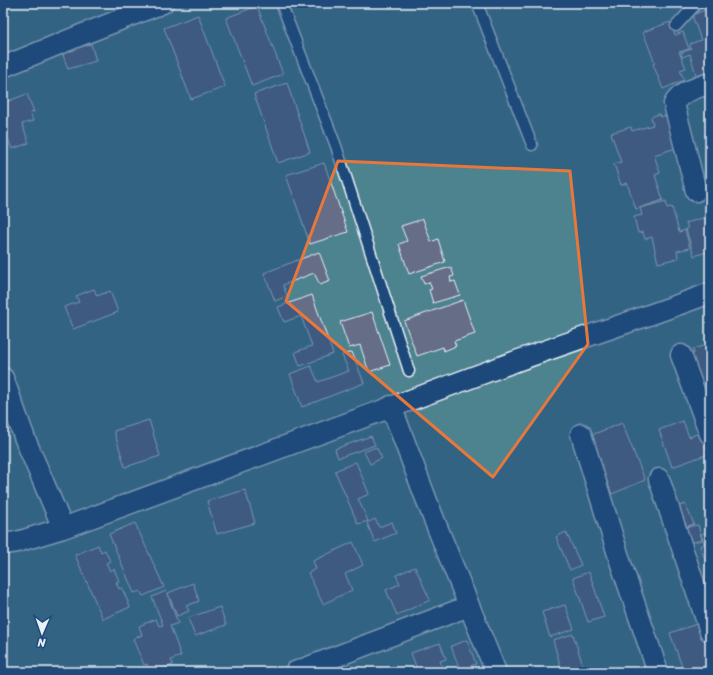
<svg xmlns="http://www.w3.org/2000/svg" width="713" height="675" font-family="Sriracha,sans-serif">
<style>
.green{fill:#4e828f;stroke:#9bbac4}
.building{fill:#656d87;stroke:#e8f1f8}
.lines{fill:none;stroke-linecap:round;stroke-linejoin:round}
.lane-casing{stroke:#e8f1f8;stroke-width:13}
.street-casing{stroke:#e8f1f8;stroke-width:23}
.lane{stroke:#1f4a7a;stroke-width:10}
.street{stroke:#1f4a7a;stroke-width:20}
.marked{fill:none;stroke:#e8773b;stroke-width:3;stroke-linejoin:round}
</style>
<rect width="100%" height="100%" fill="#1f4a7a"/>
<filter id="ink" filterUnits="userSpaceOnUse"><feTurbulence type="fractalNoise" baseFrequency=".025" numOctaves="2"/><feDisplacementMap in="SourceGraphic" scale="8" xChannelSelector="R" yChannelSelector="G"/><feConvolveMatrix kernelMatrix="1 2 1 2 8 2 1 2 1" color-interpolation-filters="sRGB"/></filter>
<g filter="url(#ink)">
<path class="green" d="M3,3H710V672H3Z"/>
<path class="building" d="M257,6L283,74L252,86L226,18Z
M710,8V71L693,77V76L696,75L690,54L682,57L681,53L691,49L690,44L701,40L692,15Z
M198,15L225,87L191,99L164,28Z
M670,22L675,35L683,32L689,49L679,52L686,68L680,70L684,80L663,89L653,64L655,63L643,32Z
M91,44L96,61L68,69L62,52Z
M287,83L310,152L278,163L254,94Z
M27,94L34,112L30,113L33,121L22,124L29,143L12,149L3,126V103Z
M659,114L660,117L671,114L682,146L654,155L660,173L655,175L663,200L636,209L627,183L621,185L614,164L621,162L611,133L631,127L632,131L653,125L651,117Z
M324,163L348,232L310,244L286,175Z
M666,201L667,208L672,207L679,232L685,230L690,248L677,251L678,258L658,263L652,237L645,239L643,232L638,233L634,217L642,215L640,208Z
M710,216V251L694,256L686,229H688L686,223Z
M423,219L431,242L438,239L445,262L409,274L399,244L407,241L401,226Z
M319,252L330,281L320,285L314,273L283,285L287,296L275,301L264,273Z
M451,267L454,276L450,277L451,282L455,281L460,295L433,303L429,290L432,289L429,282L424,284L421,276Z
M94,289L97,296L110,291L118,312L73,329L64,307L79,302L76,296Z
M312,295L333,354L300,366L295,352L312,346L301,316L284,322L278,307Z
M463,300L475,334L454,341L456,346L444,351L443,347L417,356L404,321Z
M372,312L390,365L369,372L360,345L349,348L340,322Z
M710,344V416L689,355L694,354L693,349Z
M352,352L364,383L302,407L290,374L311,366L318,382L349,371L342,355Z
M149,420L160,456L125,467L114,431Z
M683,421L689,437L700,433L708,454L672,467L659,430Z
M622,423L645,480L612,494L589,436Z
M371,436L375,445L338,458L335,449Z
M376,447L382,458L370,464L364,452Z
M356,462L369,494L358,499L368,521L358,524L335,471Z
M245,490L255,523L217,534L207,501Z
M685,504L694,524L685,527L677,507Z
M375,519L379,527L392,522L396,533L375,542L367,523Z
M135,523L164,587L143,596L140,591L134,593L109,534Z
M698,525L702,540L689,543L686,527Z
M710,526V544L709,541L704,543L701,534L708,532L706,527Z
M566,532L581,565L570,570L556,537Z
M353,542L363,565L345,574L352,590L323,604L308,573L316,569L313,561Z
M709,542L710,566L708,567L700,546Z
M98,545L101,552L105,550L110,561L106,563L110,571L114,569L119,581L116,582L119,589L122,588L130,607L103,619L75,555Z
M415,567L430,600L397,615L386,590L400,584L396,575Z
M589,572L604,617L588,622L573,578Z
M193,583L199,601L186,606L189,611L177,616L168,593Z
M166,591L178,623L170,626L181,656L171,660L173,665L150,672L147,664L144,665L133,639L142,635L139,626L156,619L159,626L163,625L152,597Z
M565,605L574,629L550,637L542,612Z
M220,607L226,625L195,636L188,618Z
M697,624L706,630L710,642V664L706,666L708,672H684L670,633Z
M573,634L585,672H562L553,640Z
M467,640L476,664L460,670L451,646Z
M440,643L446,659L440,661L444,672H418L411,653Z"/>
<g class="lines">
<g class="lane-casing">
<path id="lane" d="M281,3L336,146L409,371
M477,3L532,145
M676,26L697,3"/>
</g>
<g class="street-casing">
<path id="street" d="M3,67L81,35L163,3
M696,191L674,104C681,91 697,88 710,83
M681,355L710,434
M3,378L25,439L63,528
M391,406L433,517L496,672
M581,434L621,564L658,672
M659,479L710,631
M3,544L17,542L63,528C212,473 361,417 511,363C577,339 644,318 710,293
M295,672L469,606"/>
</g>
<use href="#lane" class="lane"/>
<use href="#street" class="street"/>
</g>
</g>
<path d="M0 0H713V675H0ZM338,161L570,171L588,344L493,477L286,301Z" fill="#1f4a7a" fill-opacity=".55" fill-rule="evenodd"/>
<path class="marked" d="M338,161L570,171L588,344L493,477L286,301Z"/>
<rect width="713" height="675" fill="none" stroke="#1f4a7a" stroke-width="16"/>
<rect x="8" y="8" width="697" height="659" fill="none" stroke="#e8f1f8" stroke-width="1.5" filter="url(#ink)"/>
<g transform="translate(42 633) rotate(182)" stroke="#1f4a7a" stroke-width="3" paint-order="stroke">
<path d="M0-3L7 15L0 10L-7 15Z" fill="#e8f1f8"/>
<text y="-6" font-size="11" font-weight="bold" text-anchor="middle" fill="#e8f1f8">N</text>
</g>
</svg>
